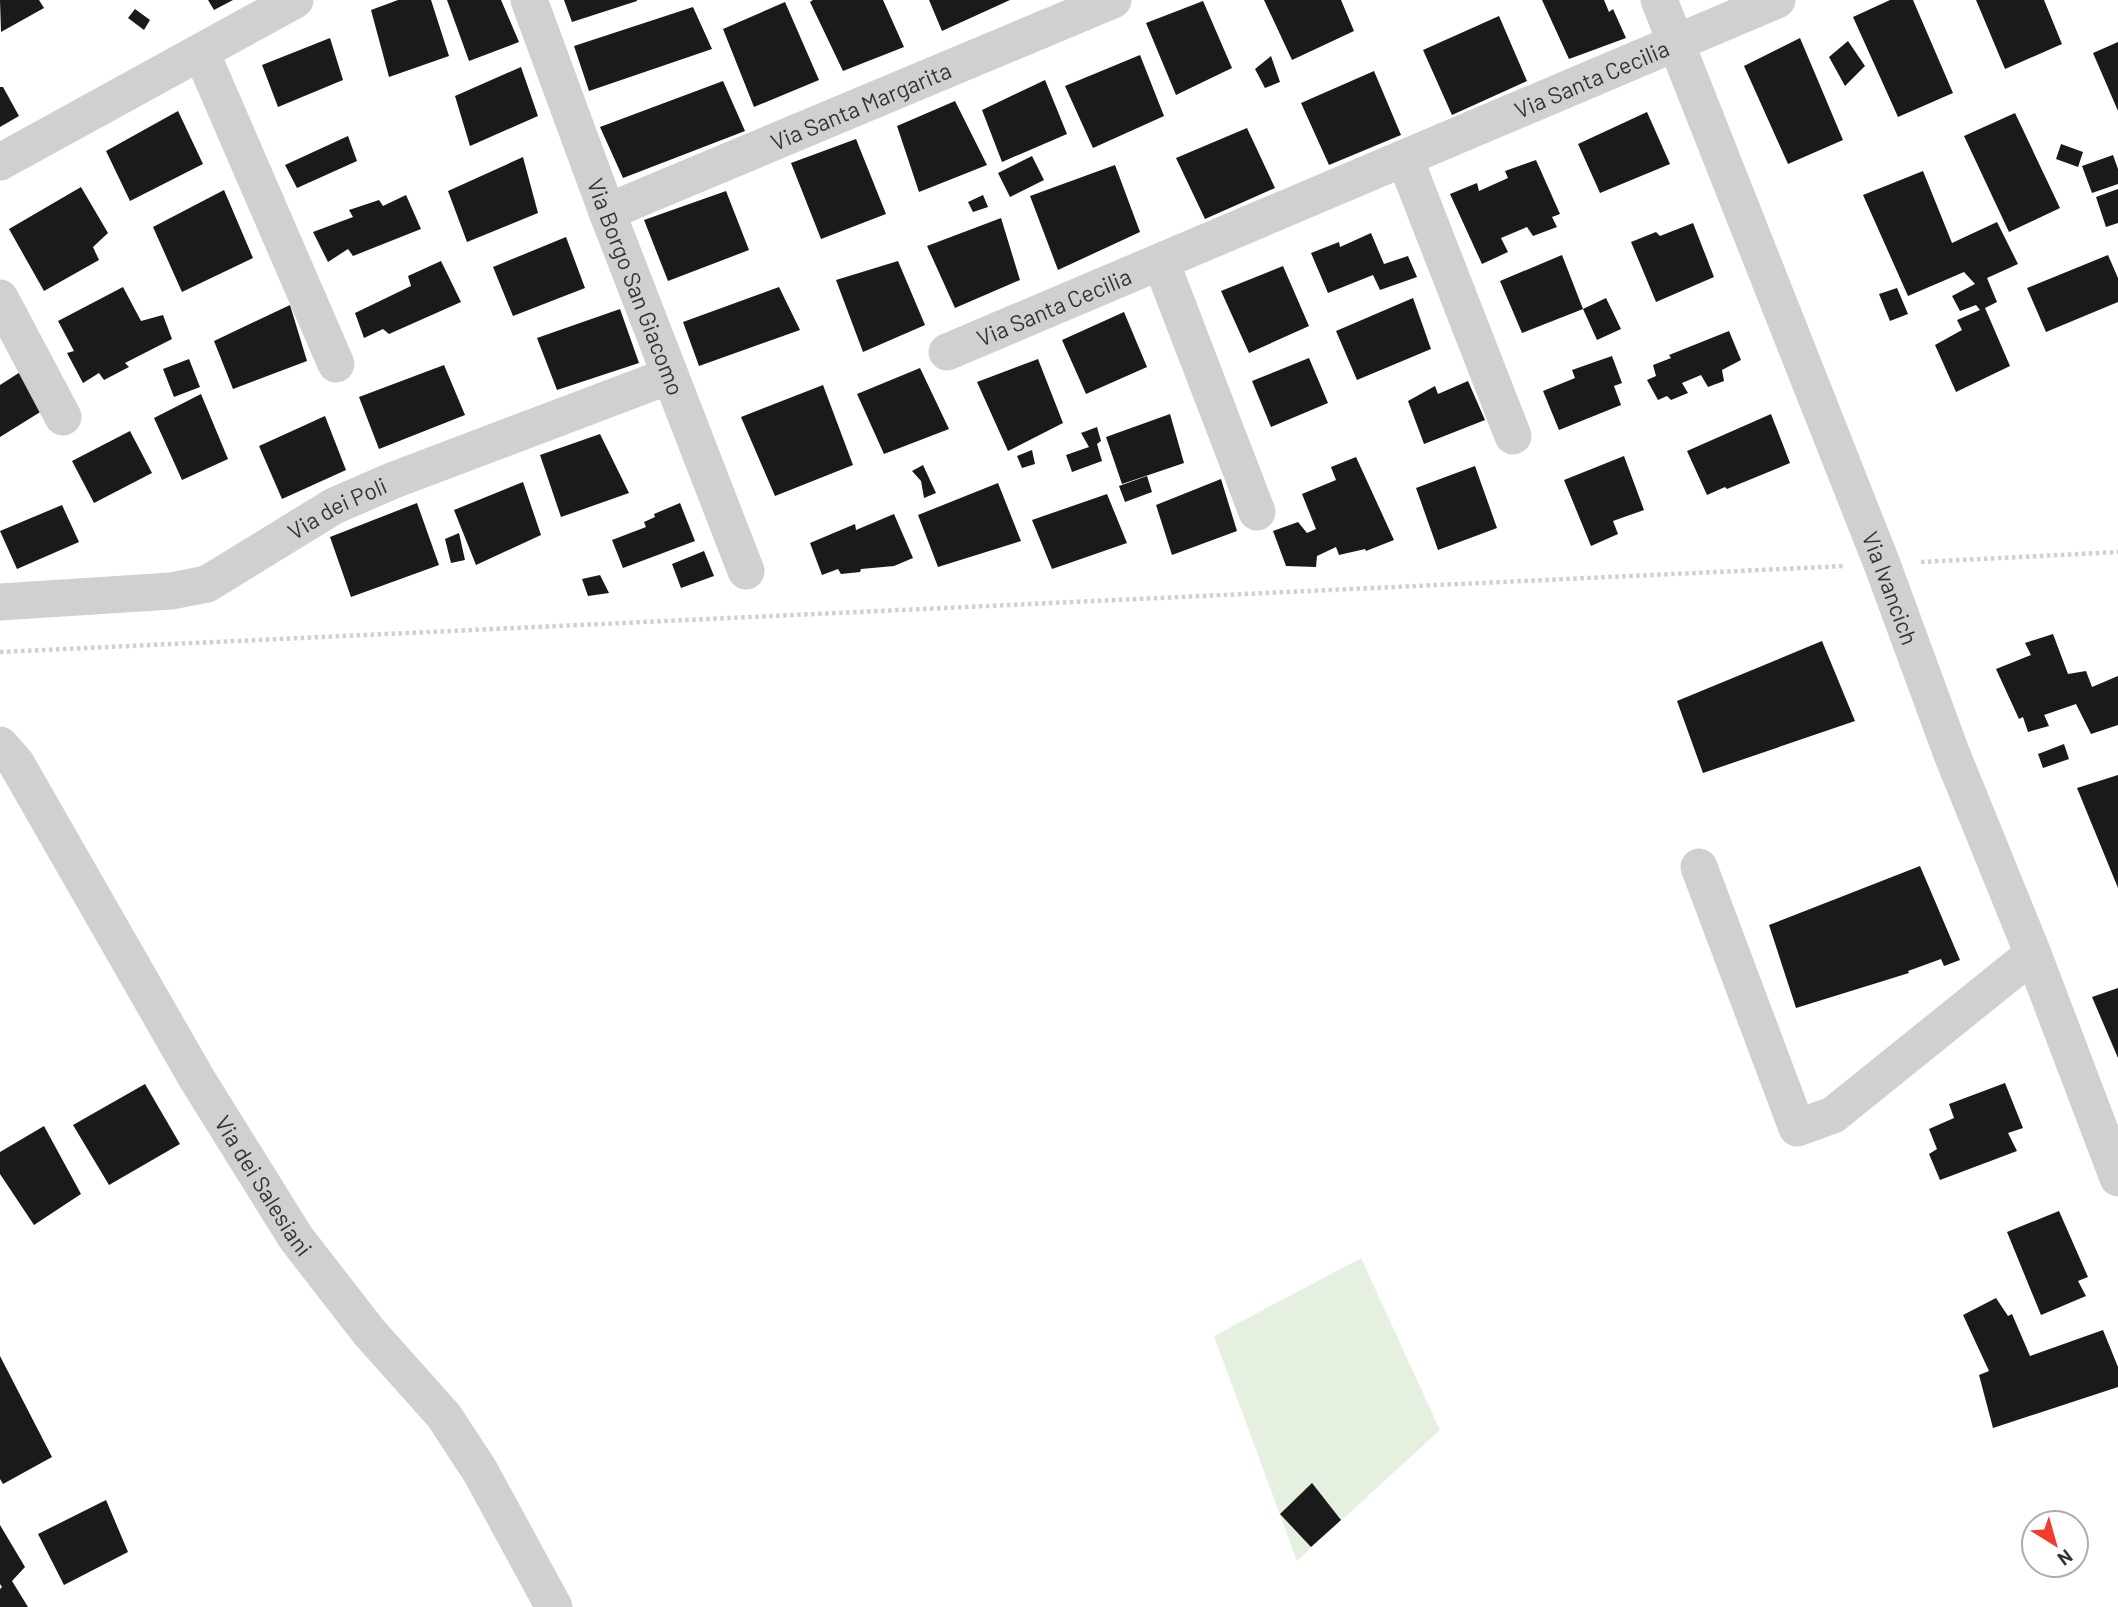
<svg xmlns="http://www.w3.org/2000/svg" width="2118" height="1607" font-family="Barlow,sans-serif">
<style>
.green{fill:#e6f0e1}
.building{fill:#1a1a1a}
.lines{fill:none;stroke-linecap:round;stroke-linejoin:round}
.path{stroke:#d0d0d0;stroke-width:4.5;stroke-dasharray:3.5 3.5;stroke-linecap:butt}
.street{stroke:#d0d0d0;stroke-width:37}
.labels{text-anchor:middle;dominant-baseline:central;stroke-width:7;stroke-linejoin:round;paint-order:stroke}
.street-label{font-size:23px;fill:#333;stroke:#fff}
</style>
<rect width="100%" height="100%" fill="#fff"/>
<path class="green" d="M1361,1258L1440,1430L1297,1561L1214,1336Z"/>
<path class="building" d="M0,0H39L44,8L1,32Z
M208,0H233L214,10Z
M398,0H431L449,56L389,77L371,10Z
M447,0H501L519,42L469,61Z
M564,0H637V1L572,22Z
M813,0H883L904,47L843,71L810,2Z
M929,0H1010L942,31Z
M1264,0H1341L1354,31L1292,60Z
M1542,0H1604L1609,12L1613,9L1626,38L1569,59Z
M1890,0H1913L1953,93L1898,117L1853,17Z
M1976,0H2044L2062,44L2005,69Z
M1203,1L1232,68L1176,95L1146,23Z
M785,2L819,80L754,107L723,29Z
M693,7L712,49L589,91L574,46Z
M135,9L150,20L144,30L128,18Z
M1499,16L1527,81L1452,115L1423,50Z
M330,38L343,80L278,107L262,65Z
M1800,38L1843,140L1788,164L1744,66Z
M1848,41L1865,66L1845,86L1829,57Z
M2118,42V111L2093,53Z
M1140,55L1164,116L1093,148L1065,86Z
M1271,56L1280,82L1265,88L1255,69Z
M521,67L538,116L470,146L455,96Z
M1374,71L1401,135L1329,165L1301,103Z
M1045,80L1067,134L1002,162L982,110Z
M723,81L745,131L623,178L600,127Z
M0,87H3L19,116L0,127Z
M955,101L987,165L919,192L897,126Z
M178,111L203,164L130,201L106,151Z
M1647,112L1670,164L1600,193L1578,144Z
M2015,113L2060,208L2009,232L1964,136Z
M1247,128L1275,188L1205,219L1176,158Z
M348,136L357,161L297,188L285,165Z
M856,139L886,214L821,239L791,163Z
M2061,144L2083,152L2078,167L2056,159Z
M2113,155L2118,169V184L2092,193L2082,166Z
M1032,156L1044,180L1010,197L998,173Z
M523,157L538,213L467,242L448,191Z
M1536,160L1560,214L1552,217L1557,227L1533,236L1527,227L1501,238L1508,252L1482,264L1450,194L1477,183L1479,191L1508,178L1505,171Z
M1115,165L1140,232L1058,270L1030,196Z
M1923,171L1952,243L1997,222L2018,264L1987,278L1997,302L1985,308L2010,366L1956,392L1935,345L1962,330L1957,320L1980,310L1976,305L1960,311L1952,296L1975,284L1964,272L1908,296L1863,195Z
M81,187L108,233L93,247L99,260L44,291L9,229Z
M2118,189V223L2106,227L2096,197Z
M224,190L253,258L182,292L153,227Z
M726,191L749,250L668,281L644,220Z
M406,195L421,229L353,256L348,249L328,262L313,232L353,217L349,210L379,200L383,206Z
M983,195L988,207L973,212L968,202Z
M1001,218L1020,280L955,308L927,246Z
M1693,223L1714,277L1656,302L1631,242L1656,232L1660,236Z
M1371,233L1384,264L1408,256L1417,277L1380,290L1373,275L1328,293L1311,253L1339,242L1340,247Z
M566,237L585,288L513,316L493,267Z
M1562,255L1583,309L1522,333L1500,281Z
M2108,255L2118,278V302L2046,332L2027,288Z
M441,261L461,302L389,334L383,329L364,338L355,313L411,286L408,276Z
M898,261L925,325L863,352L836,280Z
M1283,266L1309,326L1249,353L1221,291Z
M123,287L141,321L163,315L172,339L125,363L129,367L104,380L99,373L83,383L67,353L74,351L58,321Z
M779,287L800,330L699,366L683,322Z
M1897,288L1908,314L1890,321L1879,294Z
M1413,298L1431,349L1357,380L1336,331Z
M1606,298L1621,329L1597,340L1583,309Z
M290,305L307,361L233,389L214,341Z
M620,309L639,363L557,390L537,338Z
M1124,312L1147,367L1086,394L1062,340Z
M1729,331L1741,360L1722,370L1724,381L1708,387L1701,375L1682,383L1688,393L1671,400L1667,396L1658,400L1647,380L1656,376L1653,365L1671,358L1669,355Z
M1612,356L1622,383L1614,386L1621,405L1559,430L1543,391L1575,378L1572,370Z
M1309,358L1328,403L1271,427L1252,381Z
M189,359L200,387L174,397L163,369Z
M1038,359L1063,423L1008,451L977,382Z
M444,365L465,415L379,449L359,397Z
M920,368L949,429L884,454L857,394Z
M25,369L50,406L0,437V385Z
M1468,381L1485,420L1424,444L1408,401L1435,386L1438,394Z
M823,385L853,465L775,496L741,417Z
M201,394L228,459L182,480L154,418Z
M1170,414L1184,463L1122,484L1106,437Z
M1771,414L1790,463L1727,489L1725,487L1707,495L1687,451Z
M325,416L346,470L282,499L259,446Z
M1097,427L1101,441L1097,444L1102,461L1072,472L1066,455L1089,447L1081,433Z
M130,431L152,473L94,503L72,461Z
M600,434L629,493L561,517L540,455Z
M1032,450L1035,464L1022,468L1017,456Z
M1624,456L1644,510L1613,521L1618,534L1591,546L1564,480Z
M1356,457L1394,540L1366,551L1365,549L1339,555L1336,547L1317,556L1316,567L1286,566L1273,531L1298,522L1307,533L1316,529L1302,494L1336,480L1331,467Z
M923,465L936,493L924,498L921,481L912,471Z
M1475,466L1497,528L1438,550L1416,488Z
M1147,476L1152,492L1125,502L1119,486Z
M1221,479L1237,531L1172,555L1156,505Z
M523,482L541,535L476,565L454,510Z
M998,483L1021,541L938,567L918,515Z
M1107,494L1127,543L1052,569L1032,520Z
M417,503L439,565L351,597L330,537Z
M680,503L695,541L623,568L612,540L646,527L644,522L655,517L654,514Z
M62,505L79,542L17,569L0,531Z
M894,514L913,558L894,566L861,569L860,572L841,574L838,569L822,575L810,543L855,524L856,530Z
M459,533L465,560L451,563L445,539Z
M704,551L714,576L681,588L672,564Z
M600,575L609,593L588,596L582,579Z
M2053,634L2068,674L2086,671L2092,687L2118,676V725L2091,734L2076,704L2044,715L2042,710L2049,726L2028,732L2023,717L2019,719L1996,669L2031,655L2025,643Z
M1822,641L1855,721L1703,773L1677,701Z
M2064,744L2069,759L2043,768L2038,754Z
M2118,775V888L2077,788Z
M1920,866L1960,960L1944,966L1941,959L1908,971L1909,973L1796,1008L1769,925Z
M2118,988V1058L2092,997Z
M2005,1083L2023,1128L2008,1133L2017,1151L1940,1180L1929,1154L1937,1149L1929,1129L1954,1118L1949,1104Z
M145,1084L180,1144L109,1185L73,1125Z
M44,1126L81,1194L34,1225L0,1174V1152Z
M2059,1211L2088,1277L2078,1281L2086,1296L2041,1315L2007,1232Z
M1996,1298L2008,1316L2012,1314L2030,1356L2103,1330L2118,1367V1387L1993,1428L1979,1375L1989,1371L1963,1315Z
M0,1356L52,1457L3,1484L0,1479Z
M1312,1483L1341,1520L1311,1547L1280,1514Z
M106,1500L128,1552L64,1585L38,1534Z
M0,1525L25,1567L12,1581L28,1607H0V1589L2,1587L0,1584Z"/>
<g class="lines">
<path class="path" d="M1921,562L2118,552
M0,652L1845,566"/>
<g class="street">
<path id="s1" d="M529,0L607,212L746,571"/>
<path id="s2" d="M1659,0L1882,564L1951,752L2033,954L2118,1178"/>
<path d="M201,52L336,364"/>
<path d="M1405,159L1513,436"/>
<path d="M0,162L295,0"/>
<path id="s3" d="M607,212L1113,0"/>
<path d="M1161,262L1257,512"/>
<path d="M0,298L63,417"/>
<path id="s4" d="M947,352L1777,0"/>
<path id="s5" d="M0,602L171,591L207,584L334,506L394,480L669,376"/>
<path id="s6" d="M0,745L16,763L197,1079L296,1238L369,1332L444,1416L480,1471L554,1607"/>
<path d="M1699,867L1797,1128L1833,1115L2033,954"/>
</g>
</g>
<g class="labels">
<g class="street-label">
<text stroke="none"><textPath href="#s4" startOffset="700">Via Santa Cecilia</textPath></text>
<text stroke="none"><textPath href="#s3" startOffset="275">Via Santa Margarita</textPath></text>
<text stroke="none"><textPath href="#s1" startOffset="306">Via Borgo San Giacomo</textPath></text>
<text stroke="none"><textPath href="#s4" startOffset="116">Via Santa Cecilia</textPath></text>
<text stroke="none"><textPath href="#s5" startOffset="359">Via dei Poli</textPath></text>
<text stroke="none"><textPath href="#s2" startOffset="632">Via Ivancich</textPath></text>
<text stroke="none"><textPath href="#s6" startOffset="514">Via dei Salesiani</textPath></text>
</g>
</g>
<g transform="translate(2055 1544) rotate(143)"><circle r="33" fill="#ffffff" stroke="#adadad" stroke-width="2"/>
<path d="M0-5L12 26L0 18L-12 26Z" fill="#f33c2b"/>
<text y="-10" font-size="19" font-weight="bold" text-anchor="middle" fill="#333333">N</text>
</g>
</svg>
